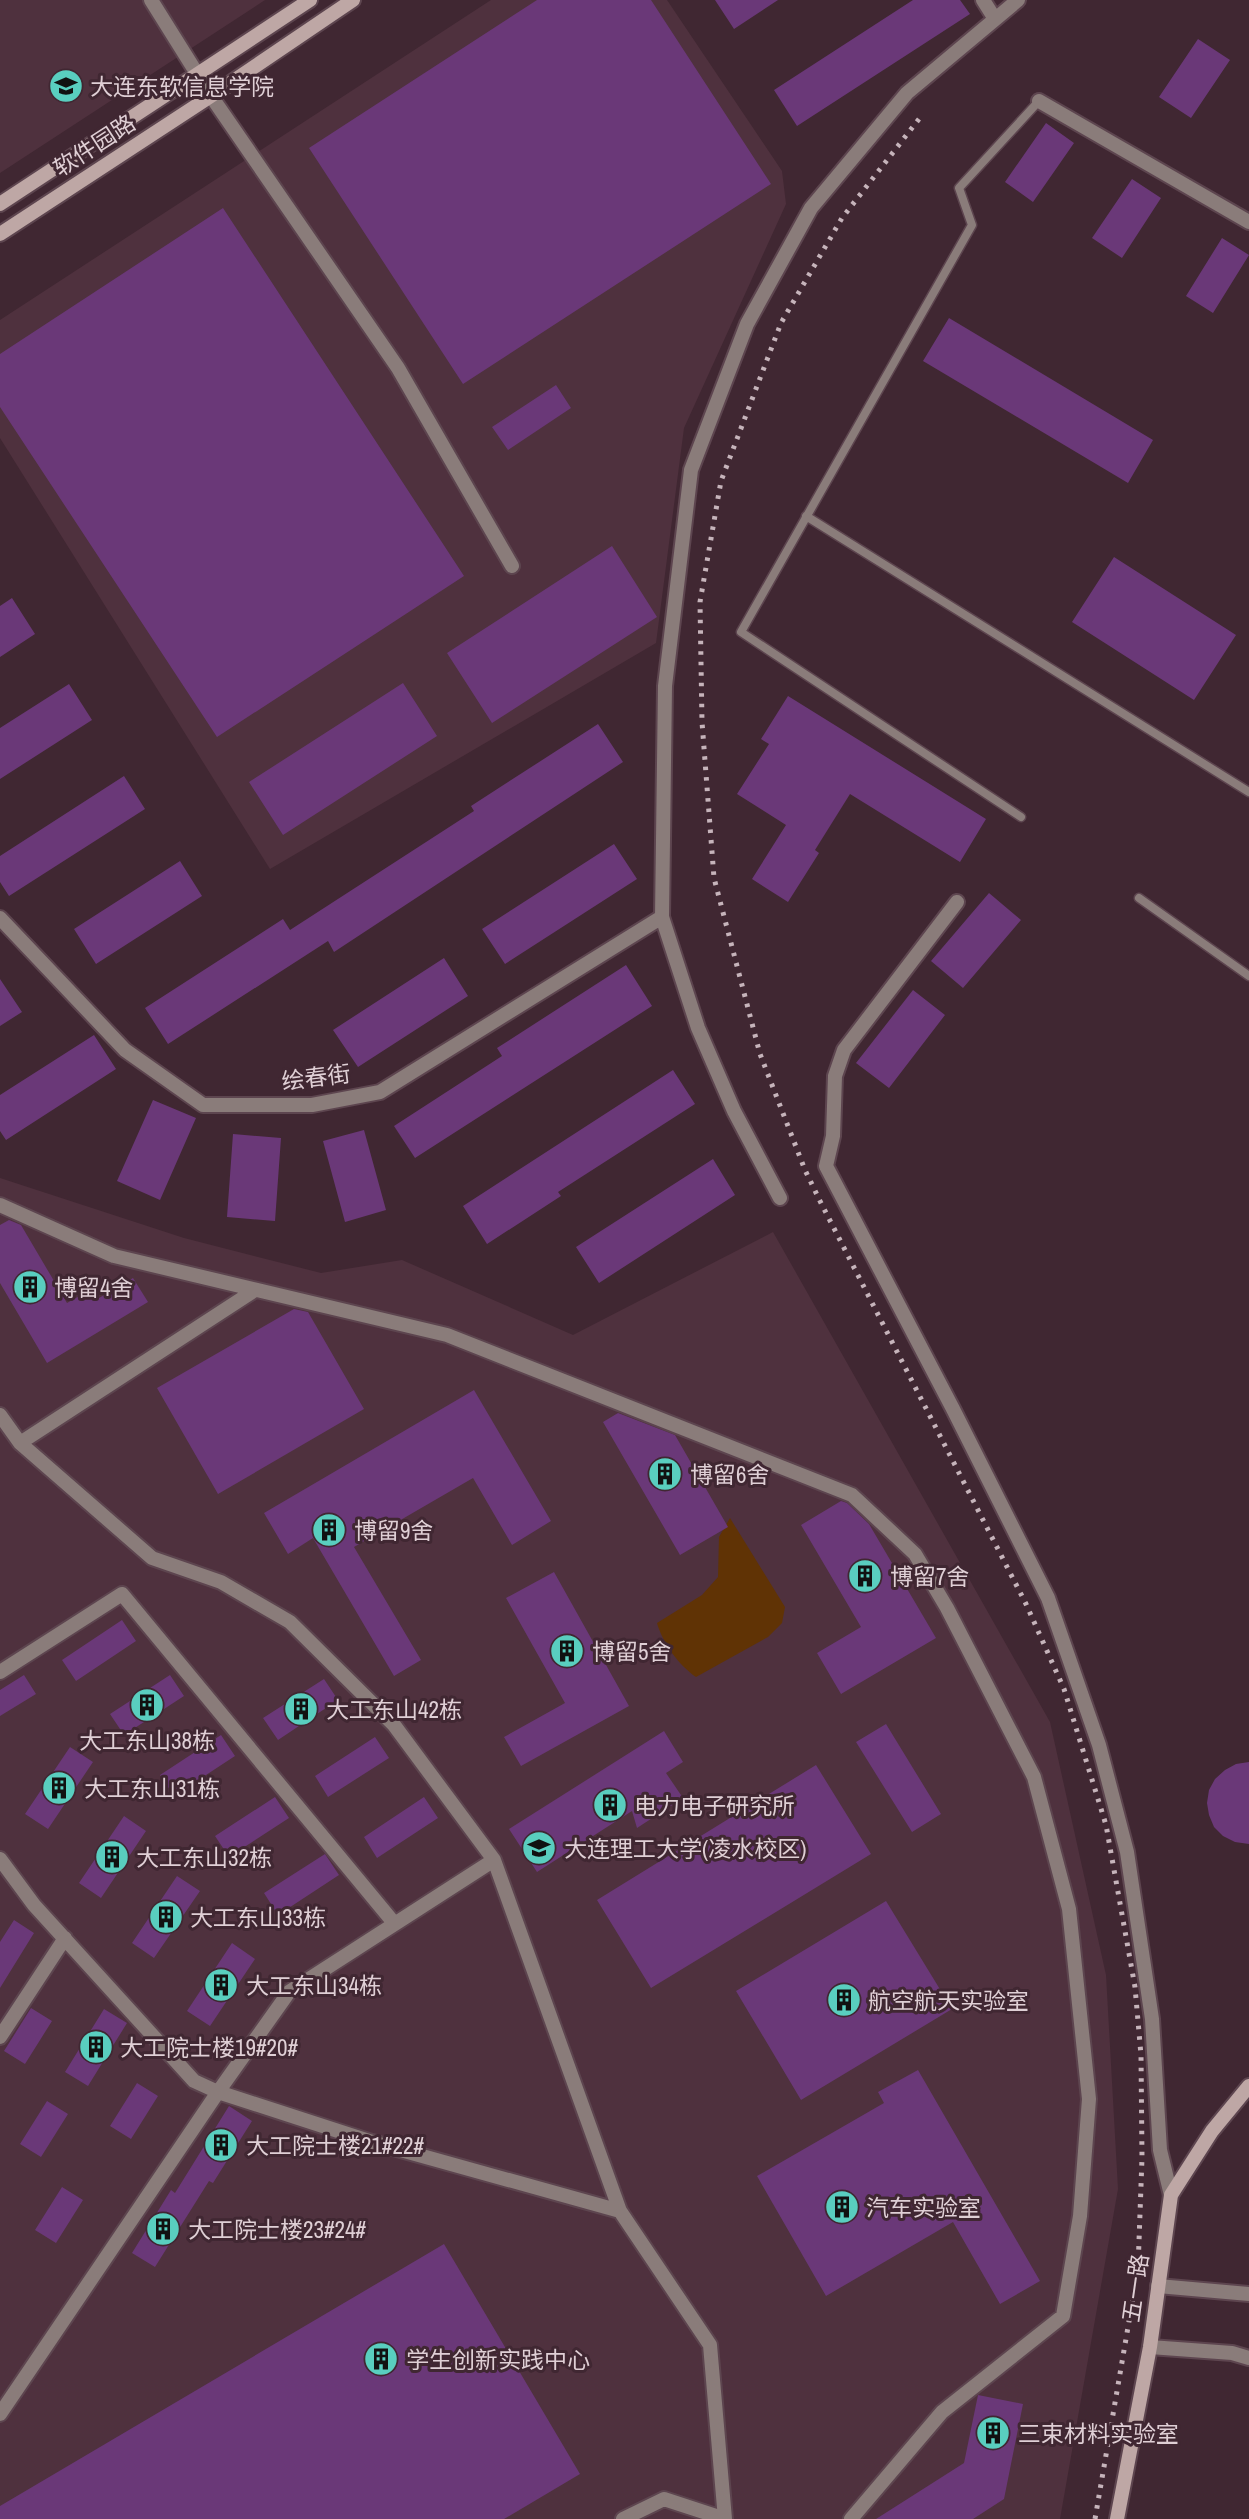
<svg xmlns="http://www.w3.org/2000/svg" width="1249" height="2519" font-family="'Archivo Narrow','Noto Sans SC',sans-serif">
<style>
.built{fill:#4f313e}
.green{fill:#603305}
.building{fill:#6a3878}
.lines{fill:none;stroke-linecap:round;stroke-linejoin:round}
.service-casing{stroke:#5d454f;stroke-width:11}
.minor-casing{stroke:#5d454f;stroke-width:18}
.tertiary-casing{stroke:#5d454f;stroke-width:18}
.secondary-casing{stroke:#5d454f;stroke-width:18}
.service{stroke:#8a7c7a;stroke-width:8}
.minor{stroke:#8a7c7a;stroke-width:14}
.tertiary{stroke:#8a7c7a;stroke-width:14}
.secondary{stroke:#bea7a5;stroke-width:14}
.rail{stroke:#c6b4bb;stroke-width:5;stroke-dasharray:3.5 7;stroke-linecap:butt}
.labels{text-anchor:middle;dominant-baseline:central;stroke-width:6;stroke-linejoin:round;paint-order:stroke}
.poi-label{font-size:23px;fill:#dfcfd5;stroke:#402732;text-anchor:start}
.street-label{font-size:23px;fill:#dfcfd5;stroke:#402732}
</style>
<rect width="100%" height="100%" fill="#402732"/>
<path class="built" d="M0,0H265L0,173Z
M491,0H667L782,171L786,204L684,428L656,643L270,869L0,438V320Z
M0,1178L184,1238L321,1273L402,1260L573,1335L773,1232L1050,1722L1106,1975L1118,2189L1060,2519H0Z"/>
<path class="green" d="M730,1518L785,1607L782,1623L768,1637L696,1677C679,1665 663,1644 657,1623L702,1595L718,1577L719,1537Z"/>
<path class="building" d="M537,0H651L771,184L463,384L309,148Z
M715,0H778L734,29Z
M913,0H960L970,14L797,126L774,90Z
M1198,39L1230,60L1191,118L1159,97Z
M1046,123L1074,143L1033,202L1005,182Z
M1132,179L1161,198L1122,258L1092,238Z
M223,208L464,576L217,737L0,407V354Z
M1222,238L1249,255L1213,313L1186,296Z
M949,318L1153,440L1128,483L923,361Z
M556,385L571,408L508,450L492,427Z
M612,546L657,617L492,723L447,653Z
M1114,557L1236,635L1194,700L1072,622Z
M12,598L35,634L0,657V606Z
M403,683L437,736L283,835L249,782Z
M69,684L92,720L0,779V728Z
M788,696L986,819L960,862L850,794L815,850L819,853L788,902L752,879L786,825L737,794L769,744L761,739Z
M598,724L623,762L334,952L328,941L168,1044L145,1008L283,919L290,930L474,811L471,806Z
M124,776L145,809L9,896L0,882V856Z
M614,844L637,879L505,964L482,929Z
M180,861L202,896L96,964L74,929Z
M989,893L1021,920L963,988L931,961Z
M444,958L468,996L358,1067L333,1030Z
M626,965L652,1006L415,1158L394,1126L502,1056L497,1048Z
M0,979L22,1012L0,1026Z
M913,990L945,1015L889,1088L856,1063Z
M94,1035L116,1069L6,1140L0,1131V1095Z
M673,1070L695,1104L558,1192L561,1196L487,1244L463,1206Z
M153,1100L196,1118L160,1200L117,1181Z
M364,1130L386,1210L345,1222L323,1141Z
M233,1134L281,1138L275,1221L227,1217Z
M713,1159L735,1195L599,1283L576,1247Z
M9,1220L21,1225L67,1303L88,1291L94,1301L133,1278L148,1302L47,1363L0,1283V1225Z
M294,1309L308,1312L364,1409L218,1494L157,1388Z
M474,1390L551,1521L512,1545L473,1478L354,1547L421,1660L394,1676L313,1538L288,1554L264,1513Z
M618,1413L675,1435L728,1527L680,1555L603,1422Z
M841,1501L847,1503L869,1524L936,1638L841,1694L817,1653L861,1627L801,1525Z
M554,1572L629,1706L521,1766L504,1737L565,1703L506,1598Z
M122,1620L136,1641L76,1681L62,1660Z
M24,1675L36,1694L0,1716V1690Z
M170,1675L184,1696L124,1735L110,1714Z
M324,1679L338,1700L278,1740L263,1718Z
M886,1724L941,1814L912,1832L856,1742Z
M664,1731L683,1762L666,1773L683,1798L637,1828L632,1811L537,1872L509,1829Z
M221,1735L235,1756L174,1796L160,1775Z
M375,1737L389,1758L328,1797L315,1776Z
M70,1747L93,1762L48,1829L25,1814Z
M1249,1762V1844L1235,1842L1223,1836L1214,1827L1209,1815L1207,1803L1209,1790L1215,1779L1225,1770L1236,1764Z
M816,1765L871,1854L651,1988L597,1900Z
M275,1797L289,1818L229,1857L215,1836Z
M424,1797L438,1818L377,1858L364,1837Z
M124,1816L146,1831L101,1898L79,1883Z
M325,1854L339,1875L278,1915L264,1893Z
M177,1876L200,1891L154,1958L132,1943Z
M886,1901L952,2009L801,2100L736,1991Z
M14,1920L34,1933L0,1988V1942Z
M232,1943L255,1959L210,2026L187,2011Z
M31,2008L52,2021L25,2064L4,2051Z
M104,2009L127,2023L88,2086L65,2072Z
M918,2070L1040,2281L1000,2304L953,2222L826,2296L757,2176L884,2103L878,2092Z
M137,2083L158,2096L131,2139L110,2126Z
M47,2101L68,2114L41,2157L20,2144Z
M229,2106L252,2121L213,2183L209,2181L155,2267L132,2253L171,2190L175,2193Z
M62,2187L83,2200L56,2243L35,2230Z
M444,2244L580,2474L504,2519H0V2506Z
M978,2395L1023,2404L1004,2499L973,2519H876L964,2463Z"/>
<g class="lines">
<g class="service-casing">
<path id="service" d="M806,516L1249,792
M1021,817L741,632L972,225L959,188L1039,101
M1139,898L1249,976"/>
</g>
<g class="minor-casing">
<path id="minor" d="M151,0L211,96L398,368L512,566
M983,0L995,19
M1039,101L1249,222
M957,902L844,1050L835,1076L833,1136L826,1166L953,1409L1048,1598L1099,1745L1127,1852L1152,2019L1160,2150L1171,2195
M0,918L125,1050L203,1105H312L380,1092L662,917
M780,1198L734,1111L698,1028L662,917L665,686L691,470L747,324L811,208L907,93L1018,0
M0,1205L114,1256L447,1335L852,1495L915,1554L947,1608L1034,1777L1069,1909L1089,2099L1080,2216L1063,2316L942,2412L851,2519
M0,1415L20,1443L152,1558L221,1582L290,1622L394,1725L494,1860
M20,1443L255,1290
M0,1672L122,1594L394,1923
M0,1859L34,1905L194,2081L218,2092L372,2142L620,2211
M0,2037L65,1938
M1158,2286L1249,2294
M0,2414L218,2092L289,1992L494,1860L620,2211L710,2345L725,2519
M623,2519L664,2499L725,2519"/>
</g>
<g class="tertiary-casing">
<path id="tertiary" d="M1150,2347L1232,2353L1249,2358"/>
</g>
<g class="secondary-casing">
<path id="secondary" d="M0,204L310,0
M0,234L211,96L353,0
M1117,2519L1150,2347L1171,2195L1212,2131L1249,2086"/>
</g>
<use href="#service" class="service"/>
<use href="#minor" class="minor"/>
<use href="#tertiary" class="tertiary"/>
<use href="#secondary" class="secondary"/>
<path class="rail" d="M919,119L842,218L781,323L721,481L700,602L702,722L714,878L760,1054L805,1170L820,1201L1026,1604L1064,1689L1106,1825L1135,1987L1141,2055L1142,2158L1138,2269L1095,2519"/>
</g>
<defs>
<g id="university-disc" transform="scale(1.75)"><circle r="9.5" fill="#59cebf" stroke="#402732"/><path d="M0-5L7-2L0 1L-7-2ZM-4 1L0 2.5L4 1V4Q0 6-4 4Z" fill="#111"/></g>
<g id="building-disc" transform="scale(1.75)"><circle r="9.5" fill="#59cebf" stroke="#402732"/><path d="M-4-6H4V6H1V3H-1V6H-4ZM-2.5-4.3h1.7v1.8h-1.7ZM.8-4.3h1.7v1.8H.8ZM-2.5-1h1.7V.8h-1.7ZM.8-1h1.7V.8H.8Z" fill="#111"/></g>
</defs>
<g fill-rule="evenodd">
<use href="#university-disc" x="66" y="86"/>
<use href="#building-disc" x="30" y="1287"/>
<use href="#building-disc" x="665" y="1474"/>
<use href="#building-disc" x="329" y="1530"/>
<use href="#building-disc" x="865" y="1576"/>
<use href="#building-disc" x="567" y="1651"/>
<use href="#building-disc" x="147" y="1705"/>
<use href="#building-disc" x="301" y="1709"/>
<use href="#building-disc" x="59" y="1788"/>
<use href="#building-disc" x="610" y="1805"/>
<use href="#university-disc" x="539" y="1848"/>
<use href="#building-disc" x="112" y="1857"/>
<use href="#building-disc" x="166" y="1917"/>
<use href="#building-disc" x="221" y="1985"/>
<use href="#building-disc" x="844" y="2000"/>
<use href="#building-disc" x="96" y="2047"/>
<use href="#building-disc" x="221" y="2145"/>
<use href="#building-disc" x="842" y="2207"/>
<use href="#building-disc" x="163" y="2229"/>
<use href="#building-disc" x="381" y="2359"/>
<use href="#building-disc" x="993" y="2433"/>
</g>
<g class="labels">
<g class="poi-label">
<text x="90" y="86">大连东软信息学院</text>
<text x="54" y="1287">博留4舍</text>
<text x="690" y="1474">博留6舍</text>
<text x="354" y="1530">博留9舍</text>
<text x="890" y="1576">博留7舍</text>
<text x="592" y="1651">博留5舍</text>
<text x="326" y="1709">大工东山42栋</text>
<text x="147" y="1740" text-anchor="middle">大工东山38栋</text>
<text x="84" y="1788">大工东山31栋</text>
<text x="634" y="1805">电力电子研究所</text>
<text x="564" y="1848">大连理工大学(凌水校区)</text>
<text x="136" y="1857">大工东山32栋</text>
<text x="190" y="1917">大工东山33栋</text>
<text x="246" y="1985">大工东山34栋</text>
<text x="868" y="2000">航空航天实验室</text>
<text x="120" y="2047">大工院士楼19#20#</text>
<text x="246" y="2145">大工院士楼21#22#</text>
<text x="866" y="2207">汽车实验室</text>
<text x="188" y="2229">大工院士楼23#24#</text>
<text x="406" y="2359">学生创新实践中心</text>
<text x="1018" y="2433">三束材料实验室</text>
</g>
<g class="street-label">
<text transform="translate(94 145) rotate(-33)">软件园路</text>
<text transform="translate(316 1077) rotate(-7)">绘春街</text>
<text transform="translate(1135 2288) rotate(-82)">五一路</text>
</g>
</g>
</svg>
